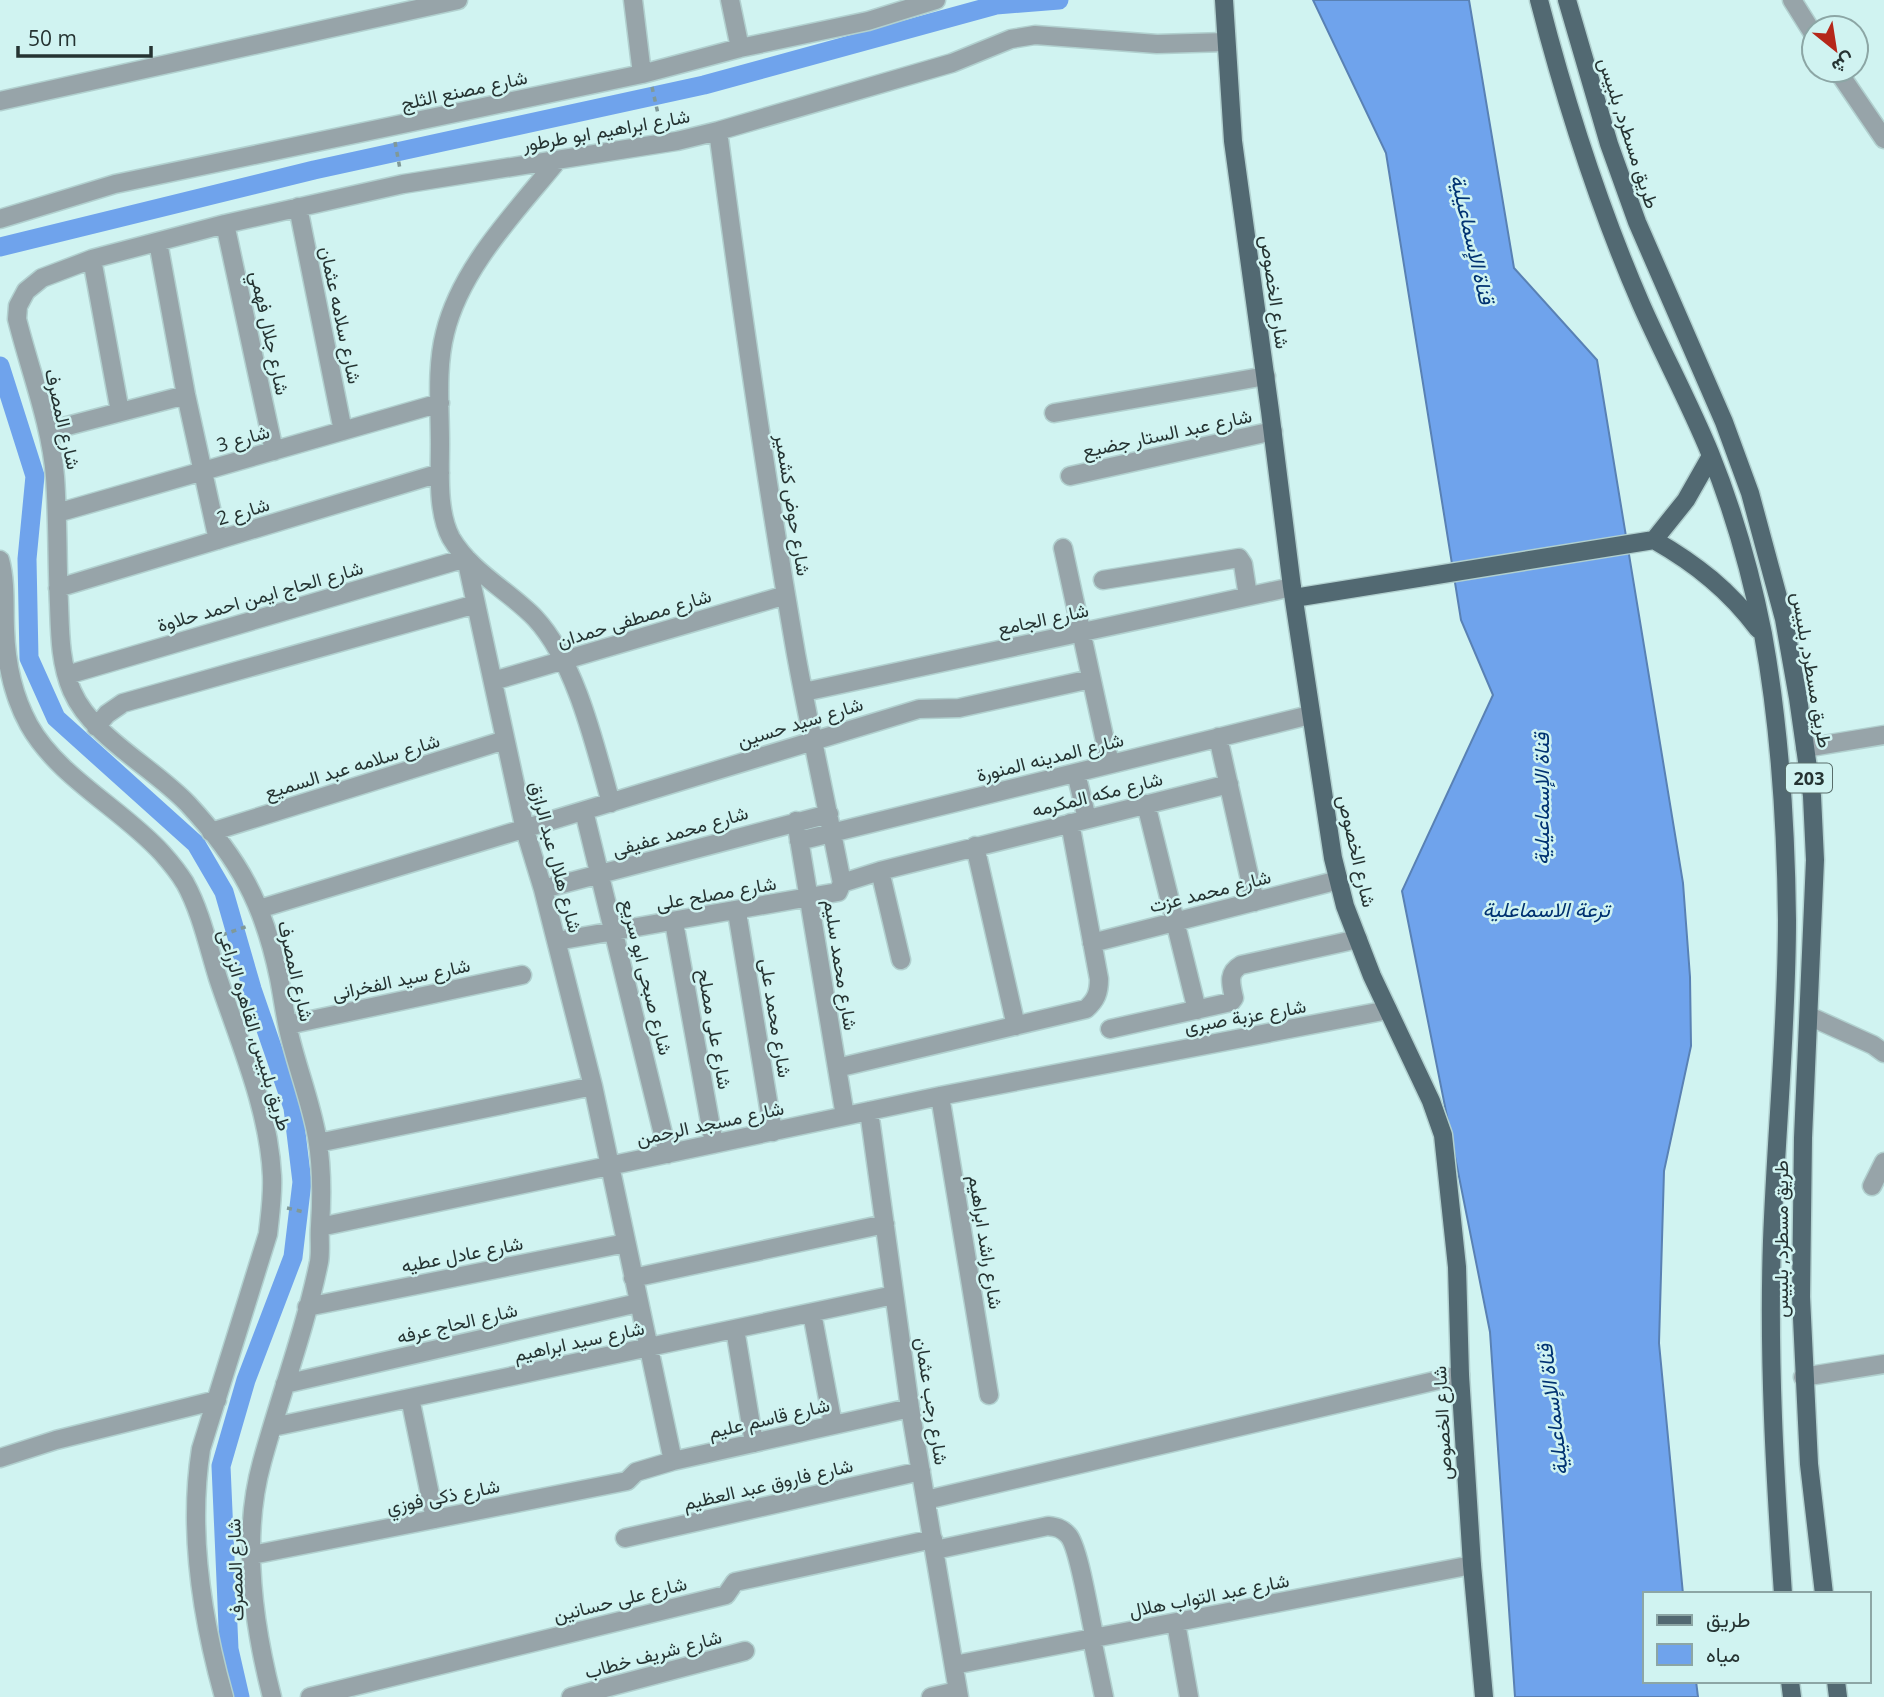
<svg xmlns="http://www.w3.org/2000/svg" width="1884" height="1697" font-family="'Open Sans',Vazirmatn,sans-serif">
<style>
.water{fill:#6fa3ec;stroke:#5981b4;stroke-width:2}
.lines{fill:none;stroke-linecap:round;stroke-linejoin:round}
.canal{stroke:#6fa3ec;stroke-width:19}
.minor-casing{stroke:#b1d0cf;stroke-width:21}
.major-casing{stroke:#b1d0cf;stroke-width:21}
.path{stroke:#809998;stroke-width:3.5;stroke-dasharray:5 5;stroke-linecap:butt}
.minor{stroke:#97a4a9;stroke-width:18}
.major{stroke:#526972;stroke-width:18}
.labels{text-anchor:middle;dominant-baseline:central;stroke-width:5;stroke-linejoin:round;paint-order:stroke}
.shield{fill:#d0f3f1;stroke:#586d6b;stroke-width:2}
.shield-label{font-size:18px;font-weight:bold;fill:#253332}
.street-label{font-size:19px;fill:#253332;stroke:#d0f3f1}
.water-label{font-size:21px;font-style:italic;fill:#003271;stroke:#d0f3f1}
</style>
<rect width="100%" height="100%" fill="#d0f3f1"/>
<path class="water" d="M1313,0H1469L1514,268L1597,360L1683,883L1690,977L1691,1046L1664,1171L1659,1343L1683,1594H1644V1681H1696L1698,1697H1515L1490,1332L1402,891L1493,695L1461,620L1386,153Z"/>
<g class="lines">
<path class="canal" d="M0,247L314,170L704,85L996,5L1059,0
M0,366L35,476L27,559L29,658L56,718L196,844L224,892L252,989L293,1108L302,1182L293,1257L246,1380L221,1466L229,1649L240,1697"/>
<g class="minor-casing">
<path id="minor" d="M633,0L642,74
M730,0L740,48
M1792,0L1814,35
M1837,70L1884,139
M0,101L458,0
M718,131C741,306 766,481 796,654C810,731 827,806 842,883
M557,161C516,212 461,267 445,333C436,368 440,407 440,444C440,473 437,512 451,538C471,572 509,591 535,618C576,662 595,746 611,803
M298,207L343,431
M0,219L115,184L642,74L740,48L868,21L936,0
M225,224L274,451
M158,242L186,395L218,540
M92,259L120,412
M1054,413L1266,376
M48,431L186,395
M1070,476L1273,431
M57,513L440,403
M1063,548L1110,764
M0,560C6,582 4,606 5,629C6,662 13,696 29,725C58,777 122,809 162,853C170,862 179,873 185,883C201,912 208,946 218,978C239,1041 269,1109 272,1176C273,1196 270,1215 268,1234L201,1449C188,1531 202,1619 224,1697
M1103,580L1239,558L1243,564L1248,596
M58,588L440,473
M67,675L466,558L525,830L543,889L593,1086L673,1461
M493,681L786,595
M804,692L1292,587
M96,727L107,714L123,703L476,604
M1218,737L1255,902
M1805,748L1884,735
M1076,773L1087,819
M1146,804L1197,1010
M584,811L668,1154
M796,821L845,1116
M211,832L505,740
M799,841L1310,715
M975,846L1016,1026
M880,871L901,960
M543,889L829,814
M259,909L919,709L959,708L1091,679
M737,912L773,1132
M674,922L714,1144
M557,941L838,892L842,883L880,871L1229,784
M1092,943L1339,880
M1809,1016L1873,1045L1884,1053
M288,1025L522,975
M1110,1029L1231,1002L1234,998C1231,984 1227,973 1241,965L1358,939
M837,1068L1086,1009C1096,1000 1099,993 1099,979L1070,823
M940,1096L989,1395
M869,1111L910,1408L959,1697
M318,1143L593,1086
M1872,1186L1884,1162
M320,1227L940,1096L1388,1010
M633,1278L885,1224
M307,1307L626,1243
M812,1313L833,1425
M735,1329L754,1443
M1803,1377L1884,1364
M285,1384L638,1303
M410,1398L435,1519
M273,1427L894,1295
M0,1458L56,1440L217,1400
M926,1500L1460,1375
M625,1538L921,1471
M935,1550L1048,1526C1056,1527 1062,1528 1068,1535C1079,1546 1090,1619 1095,1639
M252,1555L627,1481L636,1472L673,1461L910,1408
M1176,1623L1189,1697
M1092,1639L1104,1697
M954,1665L1472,1565
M272,1697C253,1623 241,1537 262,1462C280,1396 305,1330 319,1262C321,1251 319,1238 320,1226C322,1196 322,1166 317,1137C311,1103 298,1070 290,1037C285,1017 283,998 279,978C264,904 239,859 188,804C153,767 92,737 72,691C60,663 60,633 59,604C57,562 58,519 55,477C51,424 30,371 17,319L18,306L26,291L42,278L92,259L225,224L403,184L677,141L718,131L952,63L1011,39L1035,35L1157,44L1226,42
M310,1697L726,1595L735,1582L933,1539
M571,1697L745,1651
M931,1697L957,1691"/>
</g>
<g class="major-casing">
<path id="major" d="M1224,0L1233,141L1270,411L1292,587L1333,858L1345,906L1372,976L1431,1101L1443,1135L1457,1267L1460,1375L1472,1565L1484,1697
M1539,0C1566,104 1598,205 1641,304C1663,354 1689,402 1710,453C1733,510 1751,573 1763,634C1780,728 1786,825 1787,920C1787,1027 1776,1134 1772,1241C1768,1358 1775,1477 1783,1594
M1567,0L1609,144L1637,222L1724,422L1750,493L1784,619L1798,698L1812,796L1815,860L1803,1138L1801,1297L1809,1464L1824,1594
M1654,540L1686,500L1711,456
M1294,598L1654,540C1696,564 1730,591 1758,629
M1790,1681L1792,1697
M1836,1681L1838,1697"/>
</g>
<path class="path" d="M652,87L661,127
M395,142L400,169
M222,935L248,926
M287,1208L304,1212"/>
<use href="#minor" class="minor"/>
<use href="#major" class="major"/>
</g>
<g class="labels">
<rect class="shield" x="1786" y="763.5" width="46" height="29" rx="5"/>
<g class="shield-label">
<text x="1809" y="778">203</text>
</g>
<g class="street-label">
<text transform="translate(464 90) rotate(-12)">شارع مصنع الثلج</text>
<text transform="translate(606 130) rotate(-10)">شارع ابراهيم ابو طرطور</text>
<text transform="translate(1629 133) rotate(72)">طريق مسطرد, بلبيس</text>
<text transform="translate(1275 292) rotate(82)">شارع الخصوص</text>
<text transform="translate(341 315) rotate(78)">شارع سلامه عثمان</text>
<text transform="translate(270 333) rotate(78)">شارع جلال فهمي</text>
<text transform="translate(63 419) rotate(77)">شارع المصرف</text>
<text transform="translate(1167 433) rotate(-12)">شارع عبد الستار جضيع</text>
<text transform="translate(243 438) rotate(-16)">شارع 3</text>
<text transform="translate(793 505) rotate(81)">شارع حوض كشمير</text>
<text transform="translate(243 511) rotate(-17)">شارع 2</text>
<text transform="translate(260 596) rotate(-16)">شارع الحاج ايمن احمد حلاوة</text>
<text transform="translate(634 618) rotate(-17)">شارع مصطفى حمدان</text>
<text transform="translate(1043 619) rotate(-12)">شارع الجامع</text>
<text transform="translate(1812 670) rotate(80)">طريق مسطرد, بلبيس</text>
<text transform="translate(800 722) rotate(-17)">شارع سيد حسين</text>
<text transform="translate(1050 757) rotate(-14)">شارع المدينه المنورة</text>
<text transform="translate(352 766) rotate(-17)">شارع سلامه عبد السميع</text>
<text transform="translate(1097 794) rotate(-14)">شارع مكه المكرمه</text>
<text transform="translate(680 831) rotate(-16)">شارع محمد عفيفى</text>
<text transform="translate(1357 851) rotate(77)">شارع الخصوص</text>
<text transform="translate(556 857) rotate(75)">شارع هلال عبد الرازق</text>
<text transform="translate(1210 891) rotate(-14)">شارع محمد عزت</text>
<text transform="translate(716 893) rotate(-10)">شارع مصلح على</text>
<text transform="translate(841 965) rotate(81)">شارع محمد سليم</text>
<text transform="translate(296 971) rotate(77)">شارع المصرف</text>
<text transform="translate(647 977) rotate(76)">شارع صبحى ابو سريع</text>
<text transform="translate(401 979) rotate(-12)">شارع سيد الفخرانى</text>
<text transform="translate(1245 1016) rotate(-10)">شارع عزبة صبرى</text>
<text transform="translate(776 1018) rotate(81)">شارع محمد على</text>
<text transform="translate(715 1029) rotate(80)">شارع على مصلح</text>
<text transform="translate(255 1030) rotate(73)">طريق بلبيس, القاهره الزراعى</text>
<text transform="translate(710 1123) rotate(-12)">شارع مسجد الرحمن</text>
<text transform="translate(1781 1239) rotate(-90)">طريق مسطرد, بلبيس</text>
<text transform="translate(986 1242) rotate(81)">شارع راشد ابراهيم</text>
<text transform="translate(462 1254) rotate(-11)">شارع عادل عطيه</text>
<text transform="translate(457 1323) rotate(-13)">شارع الحاج عرفه</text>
<text transform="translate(579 1341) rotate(-12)">شارع سيد ابراهيم</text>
<text transform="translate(932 1401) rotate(81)">شارع رجب عثمان</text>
<text transform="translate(769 1418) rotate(-13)">شارع قاسم عليم</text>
<text transform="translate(1442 1423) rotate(-93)">شارع الخصوص</text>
<text transform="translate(768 1484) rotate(-13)">شارع فاروق عبد العظيم</text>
<text transform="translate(443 1496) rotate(-11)">شارع ذكى فوزي</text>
<text transform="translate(235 1570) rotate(-92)">شارع المصرف</text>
<text transform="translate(1209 1595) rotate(-11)">شارع عبد التواب هلال</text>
<text transform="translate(620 1599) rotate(-14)">شارع على حسانين</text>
<text transform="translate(653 1654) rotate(-15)">شارع شريف خطاب</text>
</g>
<g class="water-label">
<text transform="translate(1473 239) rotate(77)">قناة الإسماعيلية</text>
<text transform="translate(1541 799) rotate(-90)">قناة الإسماعيلية</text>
<text x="1546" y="909">ترعة الاسماعلية</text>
<text transform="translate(1552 1410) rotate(-97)">قناة الإسماعيلية</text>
</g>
</g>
<rect x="1643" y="1592" width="228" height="91" fill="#d0f3f1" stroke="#8ca6a5" stroke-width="2"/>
<rect x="1657" y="1615" width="35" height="10" fill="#526972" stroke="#8ca6a5" stroke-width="2"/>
<text x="1706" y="1627" font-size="21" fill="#253332">طريق</text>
<rect x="1657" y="1644" width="35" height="21" fill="#6fa3ec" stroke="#8ca6a5" stroke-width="2"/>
<text x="1706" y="1662" font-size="21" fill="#253332">مياه</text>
<g transform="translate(1835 49) rotate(150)"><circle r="33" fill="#d0f3f1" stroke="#8ca6a5" stroke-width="2"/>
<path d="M0-5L12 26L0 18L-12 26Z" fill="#b5271a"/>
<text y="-10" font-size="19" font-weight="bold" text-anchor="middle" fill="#253332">ش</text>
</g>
<path d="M18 46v10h133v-10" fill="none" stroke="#253332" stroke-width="3.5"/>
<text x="28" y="46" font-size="21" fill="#253332" stroke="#d0f3f1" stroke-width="5" paint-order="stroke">50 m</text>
</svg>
